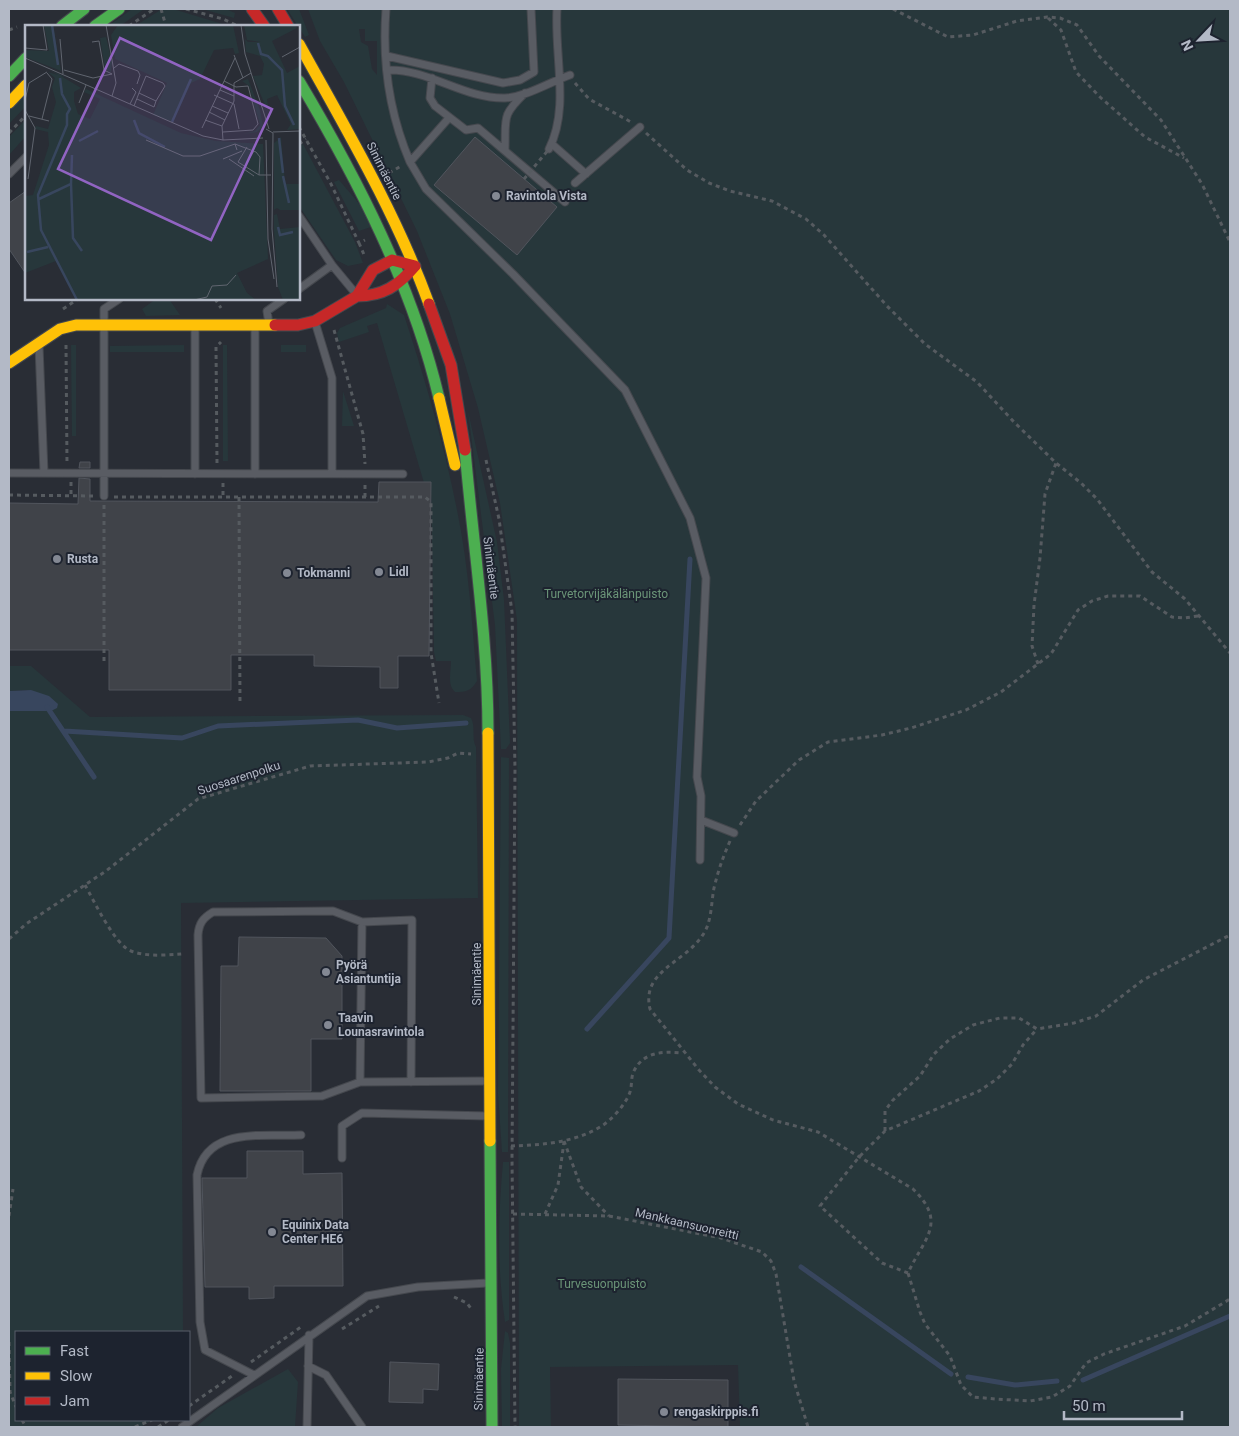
<svg xmlns="http://www.w3.org/2000/svg" width="1239" height="1436" font-family="Roboto,sans-serif">
<style>
.green{fill:#27373b;fill-rule:evenodd}
.water{fill:#38465e}
.lines{fill:none;stroke-linecap:round;stroke-linejoin:round}
.stream{stroke:#38465e;stroke-width:5}
.building{fill:#404349;stroke:#51555d}
.lane-casing{stroke:#45484e;stroke-width:9}
.fast-casing{stroke:#45484e;stroke-width:13}
.slow-casing{stroke:#45484e;stroke-width:13}
.jam-casing{stroke:#45484e;stroke-width:13}
.path{stroke:#565b60;stroke-width:3;stroke-dasharray:4 4;stroke-linecap:butt}
.lane{stroke:#595c63;stroke-width:7}
.fast{stroke:#4caf50;stroke-width:11}
.slow{stroke:#ffc107;stroke-width:11}
.jam{stroke:#c62828;stroke-width:11}
.path-bridge{stroke:#565b60;stroke-width:3;stroke-dasharray:4 4;stroke-linecap:butt}
.poi-dot{fill:#838893;stroke:#1d232f;stroke-width:2}
.labels{text-anchor:middle;dominant-baseline:central;stroke-width:4;stroke-linejoin:round;paint-order:stroke}
.street-label{font-size:12px;fill:#b3b9c6;stroke:#1d232f}
.poi-label{font-size:12px;font-weight:bold;fill:#b3b9c6;stroke:#1d232f;text-anchor:start}
.park-label{font-size:12px;fill:#6b9578;stroke:#1d232f}
.inset-river{fill:none;stroke:#38465e;stroke-width:2.5}
.inset-road{fill:none;stroke:#60656f;stroke-width:1}
.view{fill:#9164c2;fill-opacity:0.15;stroke:#9164c2;stroke-width:2.5}
.inset-edge{fill:none;stroke:#b3b9c6;stroke-width:2.5}
</style>
<rect width="100%" height="100%" fill="#292d35"/>
<path class="green" d="M132,9H144L120,26H108Z
M162,9H173L229,26H135Z
M202,9H226L235,13L234,18Z
M287,9H299L309,35L305,37Z
M308,9H1230V1427H740L738,1365L550,1367L551,1427H519L517,620L500,503L478,408L450,314L417,231L344,82L320,41ZM359,29H365V41H377V75L372,69L368,46L361,42Z
M26,92V106L9,124V110Z
M26,119V136L9,155V137Z
M303,144L355,242L363,263L348,266L336,260L299,206V147Z
M339,180L362,207L371,227L359,231L334,182Z
M156,299H169L180,315L146,316L142,309Z
M387,304L404,315C425,379 444,444 457,510C469,567 472,625 477,681C471,691 466,692 455,692C447,685 451,672 451,661H436L434,652L431,483H424L377,323L367,326L369,332L339,342L337,333L340,328L386,308Z
M71,345H76V436H72Z
M184,345V352H110V346Z
M223,345H227L228,461H223Z
M281,345H306V352H281Z
M343,391L354,426H342Z
M468,411L497,542L504,600L510,743L506,749H501L495,625Z
M9,666H31L90,717L463,715L471,718C476,727 471,738 476,747L478,898L181,903L183,1332H16V1420H152L141,1427H9V711H51L31,690L9,691Z
M501,757L509,758L508,1152H502L498,1094Z
M503,1162H509V1320L505,1322C497,1268 498,1217 503,1162Z
M505,1331L508,1333L510,1343V1427H502L501,1369Z
M288,1369L298,1382L295,1427H196L218,1408Z"/>
<path class="water" d="M31,690L49,696L58,704L57,708L51,711H9V691Z"/>
<g class="lines">
<path class="stream" d="M47,707L94,777
M64,731L182,738L218,726L358,720L397,728L466,723
M587,1029L669,938L690,559
M801,1267L951,1374
M968,1377L1015,1385L1057,1381
M1083,1380L1230,1316"/>
</g>
<path class="building" d="M475,137L557,207L517,255L434,185Z
M26,191V274L9,249V203Z
M80,462H90V468H79Z
M79,478L90,479V501L378,502L379,482H431L429,656H398V688H380V667L314,666V655H231V690H109V650H9V503L78,504Z
M239,937L326,938L342,956V1039H311V1091H220L221,966H238Z
M247,1151H303V1174L342,1173L343,1286H274V1298L249,1299V1287H205L202,1178H247Z
M390,1362L439,1364L438,1390L423,1389V1403L389,1402Z
M618,1379L728,1380V1427L618,1425Z"/>
<g class="lines">
<g class="lane-casing">
<path id="lane" d="M386,9C382,62 389,113 410,162L448,119
M387,56L503,83L520,80L534,72L531,9
M388,70C429,69 464,99 505,98C526,97 550,82 570,75
M432,78L430,98L435,106L466,130L478,128L565,202
M552,144L586,174
M505,149C506,118 501,116 525,93
M549,149C570,108 554,55 557,9
M410,162L426,189L513,274L625,390L690,518L706,578L697,777L701,796L700,860
M9,174L26,157
M575,183L640,127
M299,216L332,265L356,294
M299,289L332,265
M315,322L332,378V474
M269,324L267,311L284,299
M195,326V474
M255,326V474
M39,346L44,473
M9,473L403,474
M104,496V309L119,299
M701,820L734,833
M360,1082L322,1096L201,1098L198,935C199,923 203,918 213,912L333,911L362,922
M411,1082L412,920L362,922L360,1082L488,1081
M342,1158V1126L362,1113L488,1116
M308,1366L326,1375L362,1427
M254,1375L205,1350L200,1322L197,1175C207,1126 262,1137 301,1135
M182,1427L367,1296L418,1287L488,1283
M307,1427L309,1335"/>
</g>
<g class="fast-casing">
<path id="fast" d="M62,26L84,9
M95,26L119,9
M9,76L26,58
M299,81C358,180 412,285 439,398
M465,450C473,544 488,638 488,733
M490,1141L492,1427"/>
</g>
<g class="slow-casing">
<path id="slow" d="M299,44C346,129 396,213 429,304
M9,103L26,85
M9,363L60,329L76,325H275
M439,398L455,465
M488,733L490,1141"/>
</g>
<g class="jam-casing">
<path id="jam" d="M252,9L264,26
M278,9L288,26
M429,304L451,365L465,450
M275,325H298L315,321L357,296L373,270L392,260L415,266C398,286 383,296 357,296"/>
</g>
<path class="path" d="M161,9L166,26
M186,9L223,19L238,26
M893,9L948,37L973,35L1017,21L1047,17L1060,18L1077,25L1099,56L1161,120L1202,184L1230,242
M1048,18L1061,30L1076,72L1100,97L1145,137L1184,158
M129,26L154,9
M9,30L17,27
M575,83L589,99L631,122
M299,127L331,184L359,243L365,240
M9,133L26,115
M646,133L687,170L709,183L730,191L772,201L806,219L824,235L887,306L925,344L977,382L1014,422L1056,463L1081,483L1097,499L1152,572L1185,599L1230,653
M299,144L306,139
M389,173L401,166
M359,243L365,257
M215,299L221,308
M63,309L78,299
M334,330L363,434L365,464
M66,345L67,464
M486,460L499,519L512,612L515,769L512,1158L515,1427
M217,463L216,347L221,342
M71,482V496
M223,483V497
M9,495L93,496
M114,497H425L431,502V653L439,703
M239,497L240,705
M365,497V483
M104,505V663
M1038,664L1032,646L1034,605L1040,558L1045,494L1056,463
M740,825L756,801L799,760L828,742L882,735L911,728L966,710L1001,692L1051,654L1078,610L1092,601L1108,596H1140L1172,617L1184,618L1198,616
M730,841C723,857 718,871 714,888C711,903 712,923 702,936C684,963 641,971 650,1009L699,1070L715,1087L738,1104L773,1120L818,1132L913,1189C948,1223 924,1238 908,1273L920,1312L925,1324L950,1356L961,1385L973,1397L996,1399L1030,1401L1052,1397L1070,1386L1086,1363L1104,1354L1185,1326L1230,1299
M85,885C94,901 115,945 131,951C147,957 166,955 182,954
M9,939L26,924L106,871L198,799L310,766L428,762L448,758L458,753L471,754
M885,1131V1111L892,1101L920,1076L934,1054L950,1039L973,1025L1000,1018H1019L1037,1029L1074,1023L1096,1016L1143,980L1230,935
M564,1141L581,1187L609,1216
M511,1146C541,1145 573,1143 600,1127C611,1121 626,1104 630,1092C632,1086 631,1079 633,1073C642,1052 662,1051 682,1053
M513,1214L609,1216L721,1238L762,1252L771,1261L776,1274L794,1381L808,1427
M545,1214L558,1185L564,1142
M9,1216L13,1189
M908,1273L882,1263L820,1206L859,1157L885,1131L979,1091L997,1079L1012,1064L1023,1045L1037,1029
M454,1297L467,1303L472,1310
M342,1329L379,1306
M9,1342L10,1392L16,1407
M251,1362L301,1327
M189,1406L232,1376
M22,1420L26,1427
M135,1427L152,1420
M158,1427L169,1420"/>
<use href="#lane" class="lane"/>
<use href="#fast" class="fast"/>
<use href="#slow" class="slow"/>
<use href="#jam" class="jam"/>
<path class="path-bridge" d="M524,179L549,149"/>
</g>
<g class="poi-dot">
<circle cx="496" cy="196" r="5"/>
<circle cx="57" cy="559" r="5"/>
<circle cx="379" cy="572" r="5"/>
<circle cx="287" cy="573" r="5"/>
<circle cx="326" cy="972" r="5"/>
<circle cx="328" cy="1025" r="5"/>
<circle cx="272" cy="1232" r="5"/>
<circle cx="664" cy="1412" r="5"/>
</g>
<g class="labels">
<g class="street-label">
<text transform="translate(384 171) rotate(63)">Sinimäentie</text>
<text transform="translate(491 568) rotate(83)">Sinimäentie</text>
<text transform="translate(239 778) rotate(-18)">Suosaarenpolku</text>
<text transform="translate(477 974) rotate(-90)">Sinimäentie</text>
<text transform="translate(687 1224) rotate(13)">Mankkaansuonreitti</text>
<text transform="translate(479 1379) rotate(-89)">Sinimäentie</text>
</g>
<g class="poi-label">
<text x="506" y="196">Ravintola Vista</text>
<text x="67" y="559">Rusta</text>
<text x="389" y="572">Lidl</text>
<text x="297" y="573">Tokmanni</text>
<text x="336" y="965">Pyörä<tspan x="336" dy="14">Asiantuntija</tspan></text>
<text x="338" y="1018">Taavin<tspan x="338" dy="14">Lounasravintola</tspan></text>
<text x="282" y="1225">Equinix Data<tspan x="282" dy="14">Center HE6</tspan></text>
<text x="674" y="1412">rengaskirppis.fi</text>
</g>
<g class="park-label">
<text x="606" y="594">Turvetorvijäkälänpuisto</text>
<text x="602" y="1284">Turvesuonpuisto</text>
</g>
</g>
<g transform="translate(25 25)">
<rect width="275" height="275" fill="#292d35"/>
<path d="M19,0H28L36,46L0,32V25L24,26ZM93,0H208L214,28L210,29L208,23L189,25L175,54L166,58L148,97L128,90L142,58L90,34L86,10ZM219,0H270L272,3L247,16L262,48L275,41V104L262,105L266,99L252,70L242,74L243,82L240,80L228,51L237,50L239,39L235,31L221,27L220,14L223,17H236L222,15ZM81,12L87,37L86,47L80,44L75,13ZM24,45L41,52L36,51L56,63L49,67V76L53,89L65,94L75,74L59,67L61,64L156,108L191,116L238,119L243,234L212,248L222,268L231,275H52L31,236L0,248V171L8,170L24,120L23,107L10,104L11,101L23,104L31,77L27,62L30,53L23,47L33,50ZM223,54L235,85L238,101L232,107L218,109L230,106L235,100L224,61L217,56ZM256,112L260,159H275V185H255L252,183L249,185V118ZM252,189L255,204L275,202V275H258L253,262L249,206V190Z" fill="#27373b"/>
<path class="inset-river" d="M27,0L33,40M233,18L236,29L243,31L257,45L260,81L269,100M35,53L37,69L45,84L42,89V100L13,170L16,205L52,275M109,95L114,108L140,122M147,97L166,54M254,113L258,148M54,116L73,106M258,151L264,178M46,159L48,213L57,226M14,174L46,159L47,130M253,202L255,210L268,207M2,227L23,222"/>
<path class="inset-road" d="M81,0L91,58L87,71M216,0L220,29L244,104M35,14L38,49M67,17L74,16L79,45L87,49M0,23L22,25L18,0M209,30L218,53M257,32L275,22M0,33L178,111L198,115L238,113M89,43L94,39L113,46L115,50L112,59M39,45L68,53L87,49M195,65L209,71M114,68L121,51L138,58L140,61L131,76M189,70L209,79L214,104M0,75L4,58L22,47M54,78L61,60M105,79L111,67L107,63M109,81L114,68L131,76L129,82L112,74M187,81L203,88M0,85L10,103L3,154M184,87L200,95M4,91L24,96M17,94L27,54L22,48M180,95L197,101M177,103L210,33M241,104L248,108L247,204L252,262M198,107L228,105L233,99L223,61L211,62L199,56M248,107L275,106M121,115L158,131H175L210,119M198,115L197,101L209,76V58L226,48M241,115L243,214L249,254M222,122L213,137L234,150M212,125L210,119L231,127L235,132L234,150H246M198,134L217,126M204,134L229,151M220,141L229,126M275,152V134M169,275L182,272L187,261L202,260L211,250"/>
<path class="view" d="M95,13L247,84L186,215L33,144Z"/>
<rect width="275" height="275" class="inset-edge"/>
</g>
<rect width="1239" height="1436" fill="none" stroke="#b3b9c6" stroke-width="20"/>
<rect x="15" y="1331" width="175" height="90" fill="#1d232f" stroke="#595f6b"/>
<rect x="25" y="1347" width="25" height="8" fill="#4caf50" stroke="#595f6b"/>
<text x="60" y="1356" font-size="15" fill="#b3b9c6">Fast</text>
<rect x="25" y="1372" width="25" height="8" fill="#ffc107" stroke="#595f6b"/>
<text x="60" y="1381" font-size="15" fill="#b3b9c6">Slow</text>
<rect x="25" y="1397" width="25" height="8" fill="#c62828" stroke="#595f6b"/>
<text x="60" y="1406" font-size="15" fill="#b3b9c6">Jam</text>
<g transform="translate(1199 40) rotate(245)" stroke="#1d232f" stroke-width="4" paint-order="stroke">
<path d="M0-4L9 19L0 12L-9 19Z" fill="#b3b9c6"/>
<text y="-8" font-size="14" font-weight="bold" text-anchor="middle" fill="#b3b9c6">N</text>
</g>
<path d="M1064 1411v8h118v-8" fill="none" stroke="#b3b9c6" stroke-width="2.5"/>
<text x="1072" y="1411" font-size="15" fill="#b3b9c6" stroke="#1d232f" stroke-width="4" paint-order="stroke">50 m</text>
</svg>
